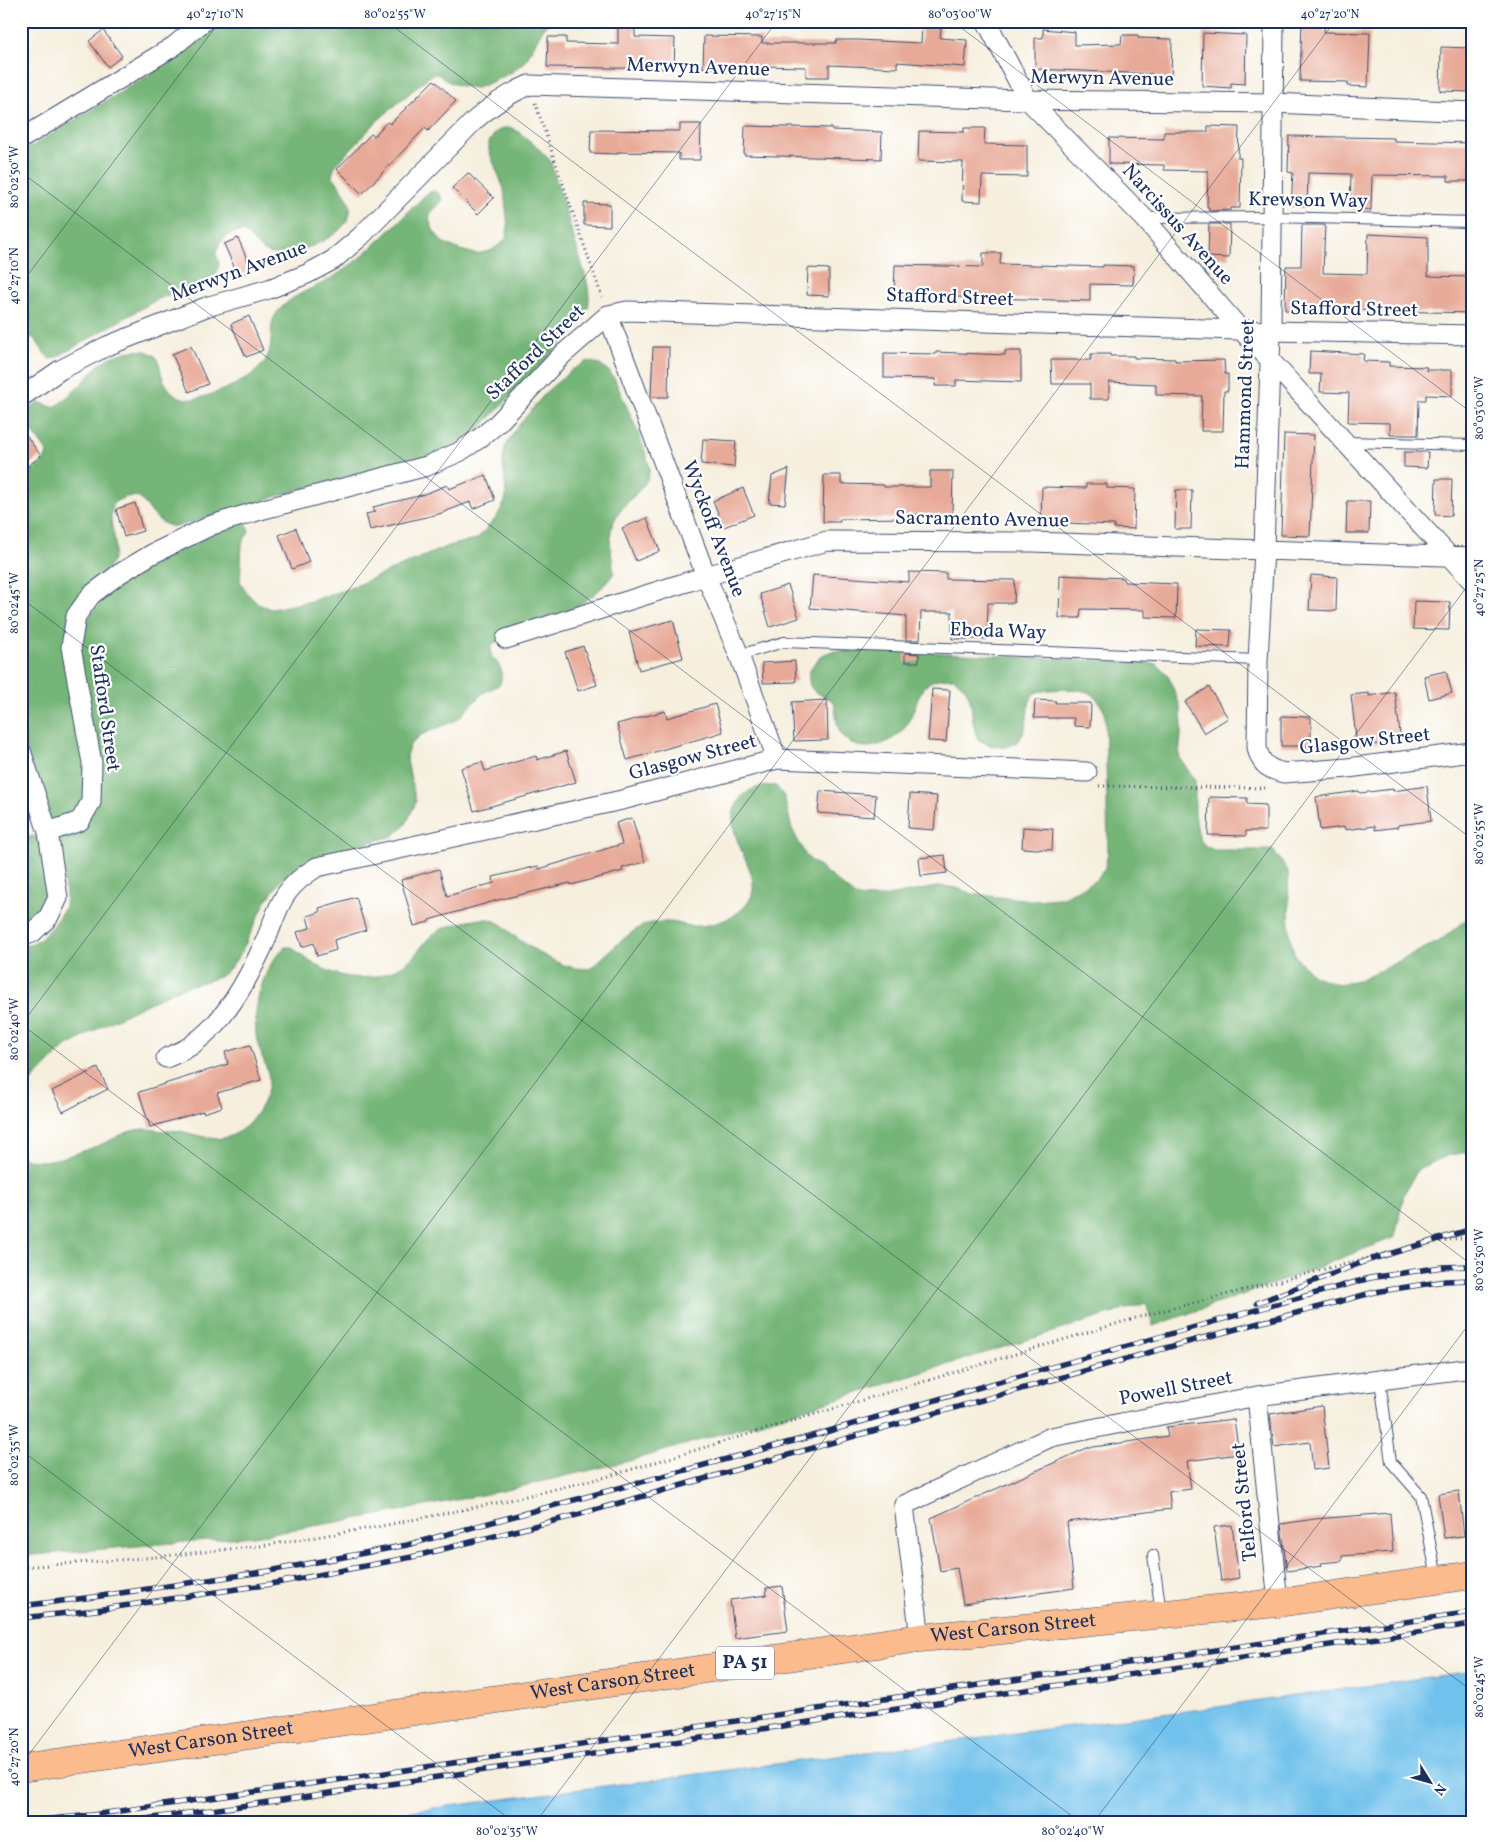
<svg xmlns="http://www.w3.org/2000/svg" width="1493" height="1844" font-family="Vollkorn,serif">
<style>
.forest{fill:#74b577;stroke:#48726a}
.water{fill:#6fc1eb;stroke:#4578a4}
.building{fill:#e8aa98}
.lines{fill:none;stroke-linecap:round;stroke-linejoin:round}
.service-casing{stroke:#3c4c71;stroke-width:12}
.minor-casing{stroke:#3c4c71;stroke-width:21}
.primary-casing{stroke:#3c4c71;stroke-width:29}
.path{stroke:#3c4c71;stroke-width:3;stroke-dasharray:1 4;stroke-linecap:butt}
.service{stroke:#fff;stroke-width:10}
.minor{stroke:#fff;stroke-width:19}
.primary{stroke:#fbbb8c;stroke-width:28}
.rail-casing{stroke:#1b2f5e;stroke-width:5.5}
.rail{stroke:#fff;stroke-width:4;stroke-dasharray:11;stroke-linecap:butt}
.ticks{fill:none;stroke:#1b2f5e;stroke-width:1;stroke-opacity:0.45}
.labels{text-anchor:middle;dominant-baseline:central;stroke-width:4.5;stroke-linejoin:round;paint-order:stroke}
.shield{fill:#fff;stroke:#5f6d8e;stroke-width:1}
.shield-label{font-size:19px;font-weight:bold;fill:#1b2f5e}
.street-label{font-size:20px;fill:#1b2f5e;stroke:#fff}
.neatline{fill:none;stroke:#1b2f5e;stroke-width:2}
.ticks-label{font-size:12px;text-anchor:middle;fill:#1b2f5e}
</style>
<rect width="100%" height="100%" fill="#fff"/>
<filter id="ink" filterUnits="userSpaceOnUse"><feTurbulence type="fractalNoise" baseFrequency=".02" numOctaves="2"/><feDisplacementMap in="SourceGraphic" scale="10" xChannelSelector="R" yChannelSelector="G"/><feConvolveMatrix kernelMatrix="1 2 1 2 8 2 1 2 1" color-interpolation-filters="sRGB"/></filter>
<filter id="wash" filterUnits="userSpaceOnUse"><feTurbulence type="fractalNoise" baseFrequency=".0096" numOctaves="4" result="noise"/><feDisplacementMap in="SourceGraphic" scale="20" xChannelSelector="R" yChannelSelector="G"/><feGaussianBlur stdDeviation="1.12" result="paint"/><feColorMatrix in="noise" values="0 0 0 0 0 0 0 0 0 0 0 0 0 0 0 0 0 1.4 0 .05"/><feComposite in="paint" operator="in"/></filter>
<g filter="url(#wash)">
<rect width="100%" height="100%" fill="#f6efde"/>
<path class="forest" d="M224,21H550L543,29L526,60L512,72L494,81L477,88L460,86L447,81L438,74H432L377,121L335,166L332,175C339,185 352,199 350,213C347,237 290,259 269,253C257,249 253,239 243,231L230,234L220,243L216,253L219,264L216,275L198,285L158,299L57,357L50,359C39,351 39,334 21,335V153L170,62Z
M695,21H827C804,35 722,26 695,21Z
M504,128C505,128 510,128 512,128C521,132 543,152 550,160L587,281C590,299 591,307 581,323L486,422L458,444L427,458L291,492L176,527C141,523 152,480 113,503C112,508 111,513 111,518C111,528 116,538 115,549C114,571 85,595 70,611L85,739L86,800L79,813L51,825L21,733V471L25,473C36,469 45,464 47,452C38,436 12,415 39,402L52,407L58,405C67,397 77,389 86,379C91,374 95,367 101,363C113,354 145,343 157,358C160,362 160,371 162,376C168,393 182,403 199,398C221,392 260,377 268,355C276,335 264,324 283,306C297,292 319,287 335,276C369,254 397,223 425,195L432,191L437,192L441,196L442,201L431,213L429,219L433,230L442,242L460,250L476,254L490,251L498,246L506,238L508,227L504,189L489,151V142L496,132Z
M588,361C603,365 607,367 615,380C622,398 653,459 649,474C647,483 640,489 634,496C604,526 609,534 614,573C593,603 563,614 529,627C515,632 502,636 491,646V656C501,666 504,671 500,684L482,694L457,720L421,735L410,745L406,756L416,802L406,824L393,836L305,861L282,879L266,901L241,953L230,968L220,977L178,989L104,1025L63,1049L21,1092V948L41,939L54,924L65,907L66,893L55,835L89,816L80,647C83,633 86,620 95,608C123,573 199,541 240,521L246,523L249,531L242,544L240,581L247,593L258,604L271,609L307,602L350,588L448,546L477,539L496,518L505,502L506,494L503,461L505,447L515,430L547,391L572,370Z
M843,650L905,651L1157,664L1168,675L1180,706L1182,724L1179,756L1195,781V816L1199,838L1204,845L1214,850H1273L1288,871L1290,937L1295,956L1314,976L1338,984L1363,979L1441,940L1463,922L1472,913V1151L1446,1156L1417,1170L1404,1194L1395,1237L1296,1276L1153,1326L1146,1303L785,1415L629,1461L502,1491L379,1515L254,1536L21,1556V1154C34,1171 80,1152 97,1146C112,1141 125,1130 142,1129C150,1128 157,1131 165,1131C170,1131 175,1130 180,1131C200,1135 219,1145 238,1132C242,1129 247,1126 250,1122C259,1112 270,1092 269,1078C267,1066 260,1053 257,1041C251,1013 262,966 285,947H292C324,977 367,990 406,963C419,954 424,939 438,931C448,925 471,920 482,919C499,917 508,932 521,941C535,950 554,963 571,967C577,969 584,968 590,969C604,957 631,929 647,924C656,922 668,921 677,923C682,924 687,926 692,926C712,927 738,918 749,901C768,872 716,835 739,800C748,788 762,785 776,786L784,796L792,829L806,856L855,896L864,898L882,897L942,886L957,888L973,894L1000,897L1035,900L1060,898L1080,889L1096,880L1105,868L1108,852L1105,713C1101,706 1098,697 1090,693C1079,687 1046,689 1034,693C1026,705 1029,718 1024,731C1016,753 993,749 978,739C966,712 980,698 954,678C942,678 931,678 923,689C916,699 914,713 907,724C896,744 858,758 842,735C835,726 837,712 834,702C828,697 818,695 813,690C802,678 814,658 827,653C831,651 838,651 843,650Z
M21,773L35,811L27,821L21,823Z
M35,836L41,840L51,895L38,918L21,929V838Z"/>
<path class="water" d="M1472,1671V1823H318L1210,1708Z"/>
<g id="blocks">
<path class="building" d="M618,21H635V37L675,38L674,69L547,67L548,37H566V43L618,44Z
M1302,21H1325L1324,32L1370,33L1368,87L1348,86V82L1300,81Z
M922,27L941,28L940,38L967,40L965,67L897,62V68L829,65V77H806V67L761,66V69L703,68L704,36L762,37V43H836V40H858L921,43Z
M1043,29L1075,32V45L1121,44L1122,35H1138V38L1172,39L1171,81L1152,80V74L1035,69V38H1043Z
M103,30L122,56L108,67L89,41Z
M1203,33L1246,35L1245,84L1231,83V88L1202,86Z
M1441,47L1472,48V92L1440,91Z
M434,80L456,101L428,131L425,128L362,194L337,169L371,134L374,136L387,122L390,124Z
M680,124H701L700,160H679V153L618,152V154L590,153L591,130L680,131Z
M745,126L832,128V130L882,132L881,159L744,155Z
M1208,126L1239,127L1238,158H1241L1240,208H1231V210L1209,211V207H1207L1208,171L1164,170V165L1109,164V138L1164,139V132H1208Z
M964,128H985L984,144L1027,145V177L982,176L981,202L962,201L963,162L918,161L919,131L964,132Z
M1289,136L1394,138V141L1472,143V181H1448V176L1372,175L1371,210L1350,209L1351,174L1308,173L1307,206L1291,205L1293,173L1288,172Z
M468,173L494,198L478,214L452,188Z
M584,203L610,204V226L584,225Z
M1209,224H1230L1229,258L1208,257Z
M1302,225H1325L1323,273L1367,274L1368,234L1428,237V276L1472,277V313L1304,309V311L1285,310L1286,266H1301Z
M238,238L252,271L238,276L224,244Z
M983,253H1001L1000,264L1103,267V265L1134,266L1133,285L1090,284V301L957,297V299L894,297L895,265L983,267Z
M808,268L829,269V296L807,295Z
M249,316L263,350L246,357L231,324Z
M191,346L208,384L189,392L172,354Z
M653,347H669L668,397H651Z
M1005,351H1021V382L956,380V386H935L936,379L884,378V353L936,354V352L1005,355Z
M1310,351L1364,354L1363,361L1389,362V366L1427,367L1426,370H1452V396L1426,395V400H1419L1418,435H1390V423L1348,422L1349,393L1320,392L1321,374H1309Z
M1091,354H1110V356H1134V358L1175,359V361L1224,360L1225,374H1228V391H1224L1223,431H1201L1202,396L1156,395V384L1109,382V399H1090V384H1052L1051,360H1091Z
M21,428L41,456L21,471Z
M1284,434L1314,435L1310,536L1281,535Z
M703,439L736,441L734,467L701,464Z
M1404,452H1428L1427,468L1404,467Z
M789,469L785,504L769,503L772,476Z
M930,471H953L952,515L907,514V518L840,519V522H823L824,475H841V484L884,485V487H930Z
M486,475L495,500L473,509L470,502L439,514L370,530L366,514L375,512L373,507L422,495L447,485L449,489Z
M1436,479H1452L1451,516L1435,515Z
M1086,484H1107V488L1135,489L1134,529L1114,528V525L1041,522L1042,487L1086,488Z
M743,488L754,515L724,527L713,501Z
M1176,490H1192L1191,529H1175Z
M1347,501H1370L1369,533H1346Z
M135,503L143,531L124,537L116,509Z
M647,518L660,551L636,561L622,528Z
M296,528L309,562L292,569L279,535Z
M909,572L946,573V579L1015,580L1014,603H988L987,639H952V612H921L920,640H906V616L810,608L813,575L909,582Z
M1060,575L1124,578V582L1177,584L1176,618L1145,617V610L1081,609L1080,618H1059Z
M1311,575L1337,577L1336,611L1309,610Z
M788,585L799,618L770,627L760,594Z
M1414,601L1450,602L1449,630L1413,629Z
M673,620L683,658L639,670L629,632Z
M1196,629L1231,630L1230,647L1195,646Z
M583,646L597,685L578,691L565,652Z
M905,653L919,654V662H905Z
M795,661L796,682L763,683L762,663Z
M1446,671L1452,693L1429,699L1424,676Z
M1209,687L1228,718L1204,733L1185,702Z
M932,689L950,690L946,742L928,741Z
M1395,692L1401,742L1357,746L1351,695L1369,693V696Z
M827,700L828,740L794,741L792,702Z
M1035,700L1056,701L1055,703H1091L1090,727L1074,726V718H1034Z
M715,704L723,732L627,760L617,724L665,711L667,718Z
M1281,716L1311,717V746H1281Z
M566,751L576,782L474,811L461,768L482,762L485,771L536,756L537,760Z
M1427,786L1431,821L1398,825V827L1375,830V826L1345,830V827L1320,830L1316,797L1359,791L1360,793L1393,789V791Z
M820,791L876,795L874,817L818,813Z
M910,794L937,796L934,830L908,828Z
M1209,797L1247,798V804L1266,805V831H1246V836L1208,835Z
M632,818L645,862L622,868L623,871L571,885L570,883L498,900L429,920V922L414,926L401,880L439,869L447,896L494,883L493,877L538,866L539,869L622,844L616,823Z
M1023,827L1053,829L1052,850L1022,848Z
M945,855L947,873L921,876L919,858Z
M356,897L366,930L334,940L336,950L317,956L314,943L302,947L297,932L310,928L307,916L320,912L319,908Z
M250,1045L261,1080L217,1093L222,1107L203,1113V1111L150,1127L139,1092L228,1064L225,1052Z
M98,1068L108,1089L63,1112L52,1091Z
M1322,1406L1329,1468L1313,1470L1310,1442L1274,1447L1270,1414Z
M1234,1419L1239,1454L1187,1461L1191,1489L1169,1492L1171,1509L1067,1522L1074,1588L963,1604L957,1568L940,1571L931,1518L1087,1448L1168,1436L1166,1427Z
M1459,1491L1464,1536L1444,1538L1438,1494Z
M1390,1513L1393,1552L1342,1556V1561L1321,1563L1322,1566L1287,1571L1281,1524L1315,1519Z
M1232,1525L1239,1578L1221,1581L1214,1527Z
M782,1586L788,1631L735,1638L730,1600L767,1595L766,1588Z"/>
</g>
</g>
<g filter="url(#ink)">
<use href="#blocks" fill-opacity="0" stroke="#3c4c71" stroke-width="1"/>
<g class="lines">
<g class="service-casing">
<path id="service" d="M1144,218L1272,217L1472,222
M1345,442L1472,445
M739,655L784,642L1258,660
M1380,1380L1391,1462L1421,1496L1437,1578
M1153,1555L1161,1613"/>
</g>
<g class="minor-casing">
<path id="minor" d="M986,21L1028,100L1144,218L1240,329L1269,359L1472,581
M1274,21L1271,331L1264,550L1258,660L1257,747C1260,763 1267,769 1284,773L1348,768L1472,752
M21,139L174,46L204,21
M608,315L706,576L739,655L777,759
M21,397L60,370L107,346L206,307L269,289L307,274L333,260L360,237L475,120C492,105 508,94 529,85L1028,100L1274,103L1472,112
M506,639L706,576L827,541L1032,542L1472,557
M21,751L48,832L58,898L48,918L32,933L21,937
M48,832L80,821L91,802L92,763L71,647L76,616L91,595L119,574L152,554L212,525L264,509L427,466L459,452L480,438L498,423L561,356L608,315L627,311L1271,331L1472,335
M166,1058C175,1054 186,1050 193,1044C226,1020 247,981 264,944C280,907 279,890 317,867L622,800L777,759L1087,772
M1257,1396L1278,1603
M920,1638L904,1505L1051,1437L1257,1396L1472,1368"/>
</g>
<g class="primary-casing">
<g id="primary">
<path id="s1" d="M21,1768L920,1638L1278,1603L1472,1575"/>
</g>
</g>
<path class="path" d="M535,103L602,297
M1099,786L1265,788
M21,1567L145,1558L261,1546L382,1526L501,1502L606,1477L1139,1317L1419,1245L1472,1236"/>
<use href="#service" class="service"/>
<use href="#minor" class="minor"/>
<use href="#primary" class="primary"/>
<g class="rail-casing">
<path id="rail" d="M1257,1303L1366,1261L1472,1229
M21,1606L94,1597L269,1571L407,1545L805,1438L977,1388L1370,1278L1442,1267L1472,1266
M21,1618L96,1610L271,1584L412,1557L577,1515L1158,1350L1375,1292L1445,1281L1472,1280
M21,1822L92,1815L365,1776L1472,1612
M116,1823L255,1804L1472,1624"/>
</g>
<use href="#rail" class="rail"/>
</g>
</g>
<path class="ticks" d="M386,21L1472,839M952,21L1472,413M21,172L1472,1265M21,284L220,21M21,598L1472,1691M21,1024L1081,1823M21,1025L777,21M21,1450L515,1823M21,1765L1335,21M535,1823L1472,580M1093,1823L1472,1320"/>
<g class="labels">
<rect class="shield" x="716" y="1646.5" width="58" height="33" rx="4"/>
<g class="shield-label">
<text x="745" y="1663">PA 51</text>
</g>
<g class="street-label">
<text transform="translate(698 68) rotate(2)">Merwyn Avenue</text>
<text transform="translate(1102 79) rotate(1)">Merwyn Avenue</text>
<text transform="translate(1308 201) rotate(1)">Krewson Way</text>
<text transform="translate(1177 225) rotate(48)">Narcissus Avenue</text>
<text transform="translate(239 272) rotate(-20)">Merwyn Avenue</text>
<text transform="translate(950 298) rotate(2)">Stafford Street</text>
<text transform="translate(1354 310) rotate(1)">Stafford Street</text>
<text transform="translate(536 353) rotate(-44)">Stafford Street</text>
<text transform="translate(1246 394) rotate(-88)">Hammond Street</text>
<text transform="translate(982 520) rotate(1)">Sacramento Avenue</text>
<text transform="translate(713 529) rotate(69)">Wyckoff Avenue</text>
<text transform="translate(998 632) rotate(2)">Eboda Way</text>
<text transform="translate(104 708) rotate(82)">Stafford Street</text>
<text transform="translate(1365 742) rotate(-6)">Glasgow Street</text>
<text transform="translate(693 758) rotate(-15)">Glasgow Street</text>
<text transform="translate(1176 1389) rotate(-11)">Powell Street</text>
<text transform="translate(1245 1502) rotate(-96)">Telford Street</text>
<text stroke="none"><textPath href="#s1" startOffset="1002">West Carson Street</textPath></text>
<text stroke="none"><textPath href="#s1" startOffset="598">West Carson Street</textPath></text>
<text stroke="none"><textPath href="#s1" startOffset="192">West Carson Street</textPath></text>
</g>
</g>
<rect width="1493" height="1844" fill="none" stroke="#fff" stroke-width="55"/>
<g transform="translate(1430 1782) rotate(127)" stroke="#ffffff" stroke-width="4" paint-order="stroke">
<path d="M0-4L9 19L0 12L-9 19Z" fill="#1b2f5e"/>
<text y="-8" font-size="14" font-weight="bold" text-anchor="middle" fill="#1b2f5e">N</text>
</g>
<rect x="28" y="28" width="1438" height="1788" class="neatline"/>
<g class="ticks-label">
<text x="215" y="18">40°27'10"N</text>
<text x="395" y="18">80°02'55"W</text>
<text x="773" y="18">40°27'15"N</text>
<text x="960" y="18">80°03'00"W</text>
<text x="1330" y="18">40°27'20"N</text>
<text transform="translate(14 177) rotate(-90)" y="4">80°02'50"W</text>
<text transform="translate(14 276) rotate(-90)" y="4">40°27'10"N</text>
<text transform="translate(1479 408) rotate(-90)" y="4">80°03'00"W</text>
<text transform="translate(1479 588) rotate(-90)" y="4">40°27'25"N</text>
<text transform="translate(14 603) rotate(-90)" y="4">80°02'45"W</text>
<text transform="translate(1479 834) rotate(-90)" y="4">80°02'55"W</text>
<text transform="translate(14 1029) rotate(-90)" y="4">80°02'40"W</text>
<text transform="translate(1479 1260) rotate(-90)" y="4">80°02'50"W</text>
<text transform="translate(14 1455) rotate(-90)" y="4">80°02'35"W</text>
<text transform="translate(1479 1687) rotate(-90)" y="4">80°02'45"W</text>
<text transform="translate(14 1757) rotate(-90)" y="4">40°27'20"N</text>
<text x="507" y="1835">80°02'35"W</text>
<text x="1073" y="1835">80°02'40"W</text>
</g>
</svg>
